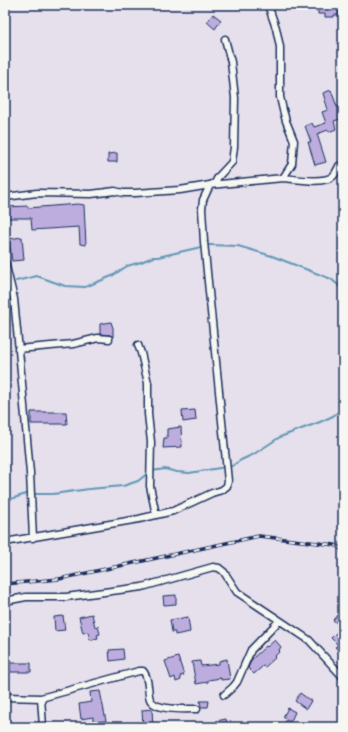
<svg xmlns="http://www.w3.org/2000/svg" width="348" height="732" font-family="Caveat,sans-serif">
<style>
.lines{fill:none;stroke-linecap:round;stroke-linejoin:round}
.stream{stroke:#6297b6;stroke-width:2}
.building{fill:#bcadde;stroke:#1b2f5e}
.street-casing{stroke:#1b2f5e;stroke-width:9}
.street{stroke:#f6f6f2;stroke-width:6}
.rail-casing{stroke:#1b2f5e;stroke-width:3.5}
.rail{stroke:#f6f6f2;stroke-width:2;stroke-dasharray:6;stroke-linecap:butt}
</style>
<rect width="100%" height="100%" fill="#e5e0ec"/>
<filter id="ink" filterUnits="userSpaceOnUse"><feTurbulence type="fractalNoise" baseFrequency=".025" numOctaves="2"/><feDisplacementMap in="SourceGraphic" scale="8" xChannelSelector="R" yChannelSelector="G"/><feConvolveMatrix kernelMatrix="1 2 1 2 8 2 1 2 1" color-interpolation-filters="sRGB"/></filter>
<g filter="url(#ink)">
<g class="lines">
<path class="stream" d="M209,245L238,246L272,256L331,279L343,289
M16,281L37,276L65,286L85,287L112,276L127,266L141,262L153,257H158L201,247
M5,284H6
M152,471L165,469L177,472L189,473L232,466L241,460L254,454L280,437L320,422L333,416L343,408
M5,501L26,494H53L89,489L123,486L138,481L148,473"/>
</g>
<path class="building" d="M318,5H337V7H338L339,15H334V17H325V14H318Z
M213,14L221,20L215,29L207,22Z
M331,90L337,107L339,106L343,118L334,121L336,129L329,132L328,130L317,134L326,162L315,165L308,142H311L305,126L312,123L314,127L326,123L322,112L328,110L323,93Z
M117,153V162H108V154Z
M78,204L84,205L86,245L80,244L79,227L32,230L31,218H6L7,207L28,206V208Z
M22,237L24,260L12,261L9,239Z
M111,322L113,328V337L110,335L100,334V324Z
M195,410L196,420L183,422L182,411Z
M31,412H66L67,424H31Z
M181,427L182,447L163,448L164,438H167V429Z
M176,595V604L164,605L163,596Z
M343,608V620L339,625L333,620Z
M92,614L95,627L98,626L100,634L97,635L98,638L90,640L88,632L83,633L79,617Z
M63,616L65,630L55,631L54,617Z
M188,617L190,632L175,635V632H172L170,620Z
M337,632L343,638V655L335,647L338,645L331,638Z
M275,640L281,647L279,650L280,651L274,657L275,658L265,667L263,666L254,674L248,668L252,659L266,646L267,647Z
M123,649L124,659L110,661L109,650Z
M178,657L184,675L180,676L181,680L176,682L175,677L171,679L165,661Z
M227,659L230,679L221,680V678L208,680V682L196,684L192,662L200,661L201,666L219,664V661Z
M10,663H31V672H10Z
M100,691L106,721L93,722V717L81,719L79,704L91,702L90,692Z
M300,693L311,701L306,709L295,701Z
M200,701H209L208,707H201Z
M288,708L295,712L291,721L283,717Z
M152,709L153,727H143L142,710Z
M226,719L228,727H217L216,721Z
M286,720L297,727H282Z"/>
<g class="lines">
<g class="street-casing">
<path id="street" d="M268,5L276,28L280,47V97L283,110L286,121L294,141L292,164L283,178C295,179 322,184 332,177C336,174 337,170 339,166
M5,197L37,193L91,194L115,191L123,193H135L180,190L210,185L215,183L218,177L232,162L234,147L235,98L231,62L225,39
M5,262L14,299L20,361L30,473L33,538
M138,345L141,353L148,383V414L151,442L150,486L156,515
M18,349L73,344L98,338L109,339
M5,542L139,519L173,511L212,493L222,490L227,486L228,481L204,242L202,209L203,200L210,185L283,178
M5,601L26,597H66L142,587L213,567L219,568L224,572L237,592L309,640L343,677
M224,695L233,687L237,682L251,650L279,621
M5,697L41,698L43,727
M41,698L139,671H143C147,675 147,680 148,686C149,691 148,697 151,701C158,711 186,709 197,709"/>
</g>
<use href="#street" class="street"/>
<g class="rail-casing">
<path id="rail" d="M5,584L59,579L259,536L335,545L343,550"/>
</g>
<use href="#rail" class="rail"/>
</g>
</g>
<rect width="348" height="732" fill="none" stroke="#f6f6f2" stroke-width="20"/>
<rect x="10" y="10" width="328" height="712" fill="none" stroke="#1b2f5e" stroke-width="1.5" filter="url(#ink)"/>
</svg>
